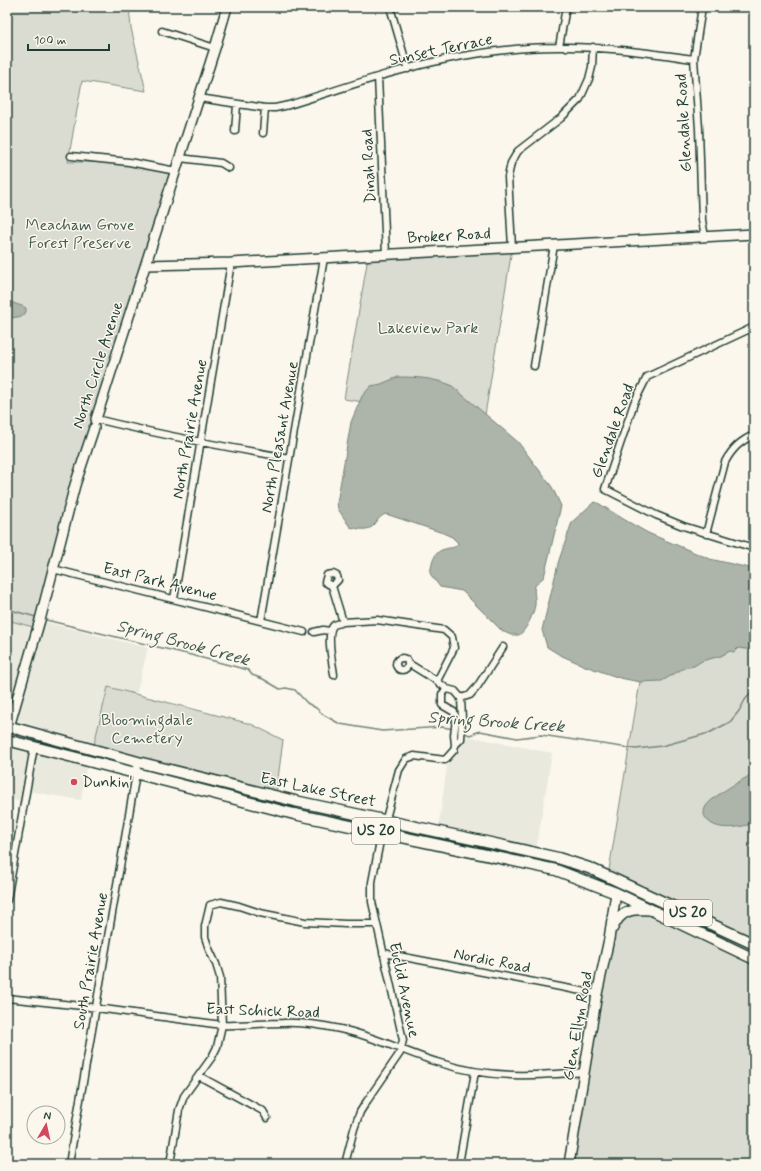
<svg xmlns="http://www.w3.org/2000/svg" width="761" height="1171" font-family="Mynerve,sans-serif">
<style>
.built{fill:#eae9de}
.green{fill:#dbdcd1;stroke:#7d8c82}
.water{fill:#adb4aa;stroke:#74847b}
.lines{fill:none;stroke-linecap:round;stroke-linejoin:round}
.stream{stroke:#74847b;stroke-width:1.5}
.street-casing{stroke:#1f3d34;stroke-width:9}
.secondary-casing{stroke:#1f3d34;stroke-width:12}
.primary-casing{stroke:#1f3d34;stroke-width:13}
.street{stroke:#fbf7ec;stroke-width:6}
.secondary{stroke:#fbf7ec;stroke-width:9}
.primary{stroke:#fbf7ec;stroke-width:10}
.poi-dot{fill:#d1495b;stroke:#fbf7ec;stroke-width:1.5}
.labels{text-anchor:middle;dominant-baseline:central;stroke-width:3;stroke-linejoin:round;paint-order:stroke}
.shield{fill:#fbf7ec;stroke:#61756b;stroke-width:1}
.shield-label{font-size:15px;font-weight:bold;fill:#1f3d34}
.street-label{font-size:16px;fill:#1f3d34;stroke:#fbf7ec}
.park-label{font-size:16px;fill:#455d53;stroke:#fbf7ec}
.poi-label{font-size:16px;fill:#1f3d34;stroke:#fbf7ec;text-anchor:start}
.water-label{font-size:17px;font-style:italic;fill:#425b52;stroke:#fbf7ec}
</style>
<rect width="100%" height="100%" fill="#fbf7ec"/>
<filter id="ink" filterUnits="userSpaceOnUse"><feTurbulence type="fractalNoise" baseFrequency=".025" numOctaves="2"/><feDisplacementMap in="SourceGraphic" scale="8" xChannelSelector="R" yChannelSelector="G"/><feConvolveMatrix kernelMatrix="1 2 1 2 8 2 1 2 1" color-interpolation-filters="sRGB"/></filter>
<g filter="url(#ink)">
<path class="built" d="M7,620L35,627L7,723Z
M41,621L148,648L136,695L108,688L93,748L12,726Z
M451,733L552,753L536,851L438,829L449,752L453,746Z
M7,741L87,762L81,800L27,791L25,802L7,799Z"/>
<path class="green" d="M7,7H129L131,28L146,91L82,81L68,162H129L176,171L75,485L37,628L7,620Z
M512,249L484,421L344,399L368,257Z
M754,643V943L608,876L640,682L693,661Z
M108,687L251,724L283,740L276,794L93,748Z
M650,912L754,960V1164H571L599,995L615,929L626,916Z"/>
<path class="water" d="M7,298C12,305 20,304 26,308V312L23,316L11,318L7,324Z
M398,377C417,377 433,378 451,385L518,442L552,487L561,506L544,577C541,580 537,582 535,586C533,591 536,599 535,605C534,613 526,631 519,635H511L502,631L462,591L440,587L431,575L430,573C432,564 433,551 445,549C450,547 453,549 457,545L458,543L452,537L443,533L386,514C380,516 378,520 375,524C369,532 358,529 350,527L338,509L337,503L351,422L362,396L371,386L381,384Z
M594,502L598,503L625,520L648,533L710,559L754,569V650L738,648L734,652L730,651L721,656L702,661L694,666L684,668L662,681L640,682L620,678L585,666L560,655L547,647L542,630L559,560L572,522Z
M754,773V823C739,828 712,833 704,815C704,812 704,809 706,806C715,794 741,781 754,773Z"/>
<g class="lines">
<path class="stream" d="M7,609L36,617
M46,620L191,655L248,670L252,675L263,679L280,689L286,688L295,690L307,703L316,708L324,715L340,724L382,731L443,727L453,729
M462,732L470,735L480,731L517,738L541,735L636,749L662,746L709,733L730,722L739,711L745,700L754,689"/>
<g class="street-casing">
<path id="street" d="M390,7L408,69
M702,7L694,59L699,129L702,220L705,237
M162,31L215,48
M559,47L566,7
M378,77L386,254
M199,98L265,108H275L289,105C341,89 393,70 447,59C483,52 521,47 558,47C604,46 649,53 694,59
M235,131L237,105
M263,133L265,108
M71,156L129,162L176,171
M180,158L221,163L229,168
M512,247L508,177L511,163L518,151L561,118L580,99L589,79L592,67L593,47
M754,327L647,377L634,403L605,489L656,515L683,526L754,548
M534,366L554,245
M95,423L96,419C160,435 225,447 289,458
M706,534L725,462C732,449 740,441 754,435
M53,569L304,632
M332,586L338,580L337,576L333,574L327,575L325,582L332,586L343,622L377,620L444,630L452,637L454,648L437,681
M174,599L231,263
M261,621L324,258
M314,632L323,630L330,631
M396 664a6 6 0 1 1 12 0a6 6 0 1 1-12 0Z
M408,663L437,681L447,689L455,691L461,698L462,719L461,739L455,745
M334,675C333,664 325,632 334,625C336,624 341,623 343,622
M461,698L470,695L477,687L503,647
M7,900L34,747
M210,905L221,902L239,906L260,913L305,922L346,924H377
M383,953L597,994
M7,998L82,1006L222,1025C243,1026 262,1023 283,1023C302,1022 321,1025 340,1029C375,1036 406,1053 440,1063C491,1079 533,1076 585,1072
M199,1076L263,1111L267,1118
M69,1164L138,762
M170,1164L179,1110L184,1096L212,1057L217,1047L222,1025L220,977L216,964L209,949L205,937V926L210,905
M345,1164L354,1129L360,1112L367,1101L400,1053L403,1040L372,902V882L380,841L399,770L406,759L414,756L445,760L454,750L455,745L454,735L456,719L454,712L442,705V694L447,689
M459,1164L475,1072"/>
</g>
<g class="secondary-casing">
<path id="secondary" d="M146,265L231,263L754,234
M96,419L215,48L227,7
M9,727L40,620L75,485L94,428
M613,928C621,909 633,909 651,910
M569,1164L597,994L609,939L616,893"/>
</g>
<g class="primary-casing">
<path id="primary" d="M7,726L138,762L295,801L486,842L558,858L589,868L607,876L754,944
M7,740L294,814L556,870L616,893L754,959"/>
</g>
<use href="#street" class="street"/>
<use href="#secondary" class="secondary"/>
<use href="#primary" class="primary"/>
</g>
</g>
<circle class="poi-dot" cx="74" cy="782" r="4"/>
<g class="labels">
<g class="shield">
<rect x="352" y="818" width="48" height="26" rx="3"/>
<rect x="664" y="900" width="48" height="26" rx="3"/>
</g>
<g class="shield-label">
<text x="376" y="831">US 20</text>
<text x="688" y="913">US 20</text>
</g>
<g class="street-label">
<text transform="translate(441 50) rotate(-12)">Sunset Terrace</text>
<text transform="translate(684 123) rotate(-93)">Glendale Road</text>
<text transform="translate(369 166) rotate(-93)">Dinah Road</text>
<text transform="translate(449 236) rotate(-3)">Broker Road</text>
<text transform="translate(98 365) rotate(-72)">North Circle Avenue</text>
<text transform="translate(190 429) rotate(-80)">North Prairie Avenue</text>
<text transform="translate(613 431) rotate(-70)">Glendale Road</text>
<text transform="translate(280 437) rotate(-80)">North Pleasant Avenue</text>
<text transform="translate(160 582) rotate(14)">East Park Avenue</text>
<text transform="translate(318 790) rotate(12)">East Lake Street</text>
<text transform="translate(91 961) rotate(-80)">South Prairie Avenue</text>
<text transform="translate(492 961) rotate(11)">Nordic Road</text>
<text transform="translate(404 990) rotate(78)">Euclid Avenue</text>
<text transform="translate(263 1011) rotate(2)">East Schick Road</text>
<text transform="translate(578 1026) rotate(-80)">Glen Ellyn Road</text>
</g>
<g class="park-label">
<text x="80" y="225">Meacham Grove<tspan x="80" dy="18">Forest Preserve</tspan></text>
<text x="428" y="328">Lakeview Park</text>
<text x="147" y="720">Bloomingdale<tspan x="147" dy="18">Cemetery</tspan></text>
</g>
<g class="poi-label">
<text x="82" y="782">Dunkin'</text>
</g>
<g class="water-label">
<text transform="translate(183 643) rotate(15)">Spring Brook Creek</text>
<text transform="translate(496 722) rotate(4)">Spring Brook Creek</text>
</g>
</g>
<rect width="761" height="1171" fill="none" stroke="#fbf7ec" stroke-width="24"/>
<rect x="12" y="12" width="737" height="1147" fill="none" stroke="#1f3d34" stroke-width="1.5" filter="url(#ink)"/>
<g transform="translate(46 1125) rotate(9)"><circle r="19" fill="#fbf7ec" stroke="#a3ada2"/>
<path d="M0-3L7 15L0 10L-7 15Z" fill="#d1495b"/>
<text y="-6" font-size="11" font-weight="bold" text-anchor="middle" fill="#1f3d34">N</text>
</g>
<path d="M28 44v6h81v-6" fill="none" stroke="#1f3d34" stroke-width="2"/>
<text x="34" y="44" font-size="12" fill="#1f3d34" stroke="#fbf7ec" stroke-width="3" paint-order="stroke">100 m</text>
</svg>
